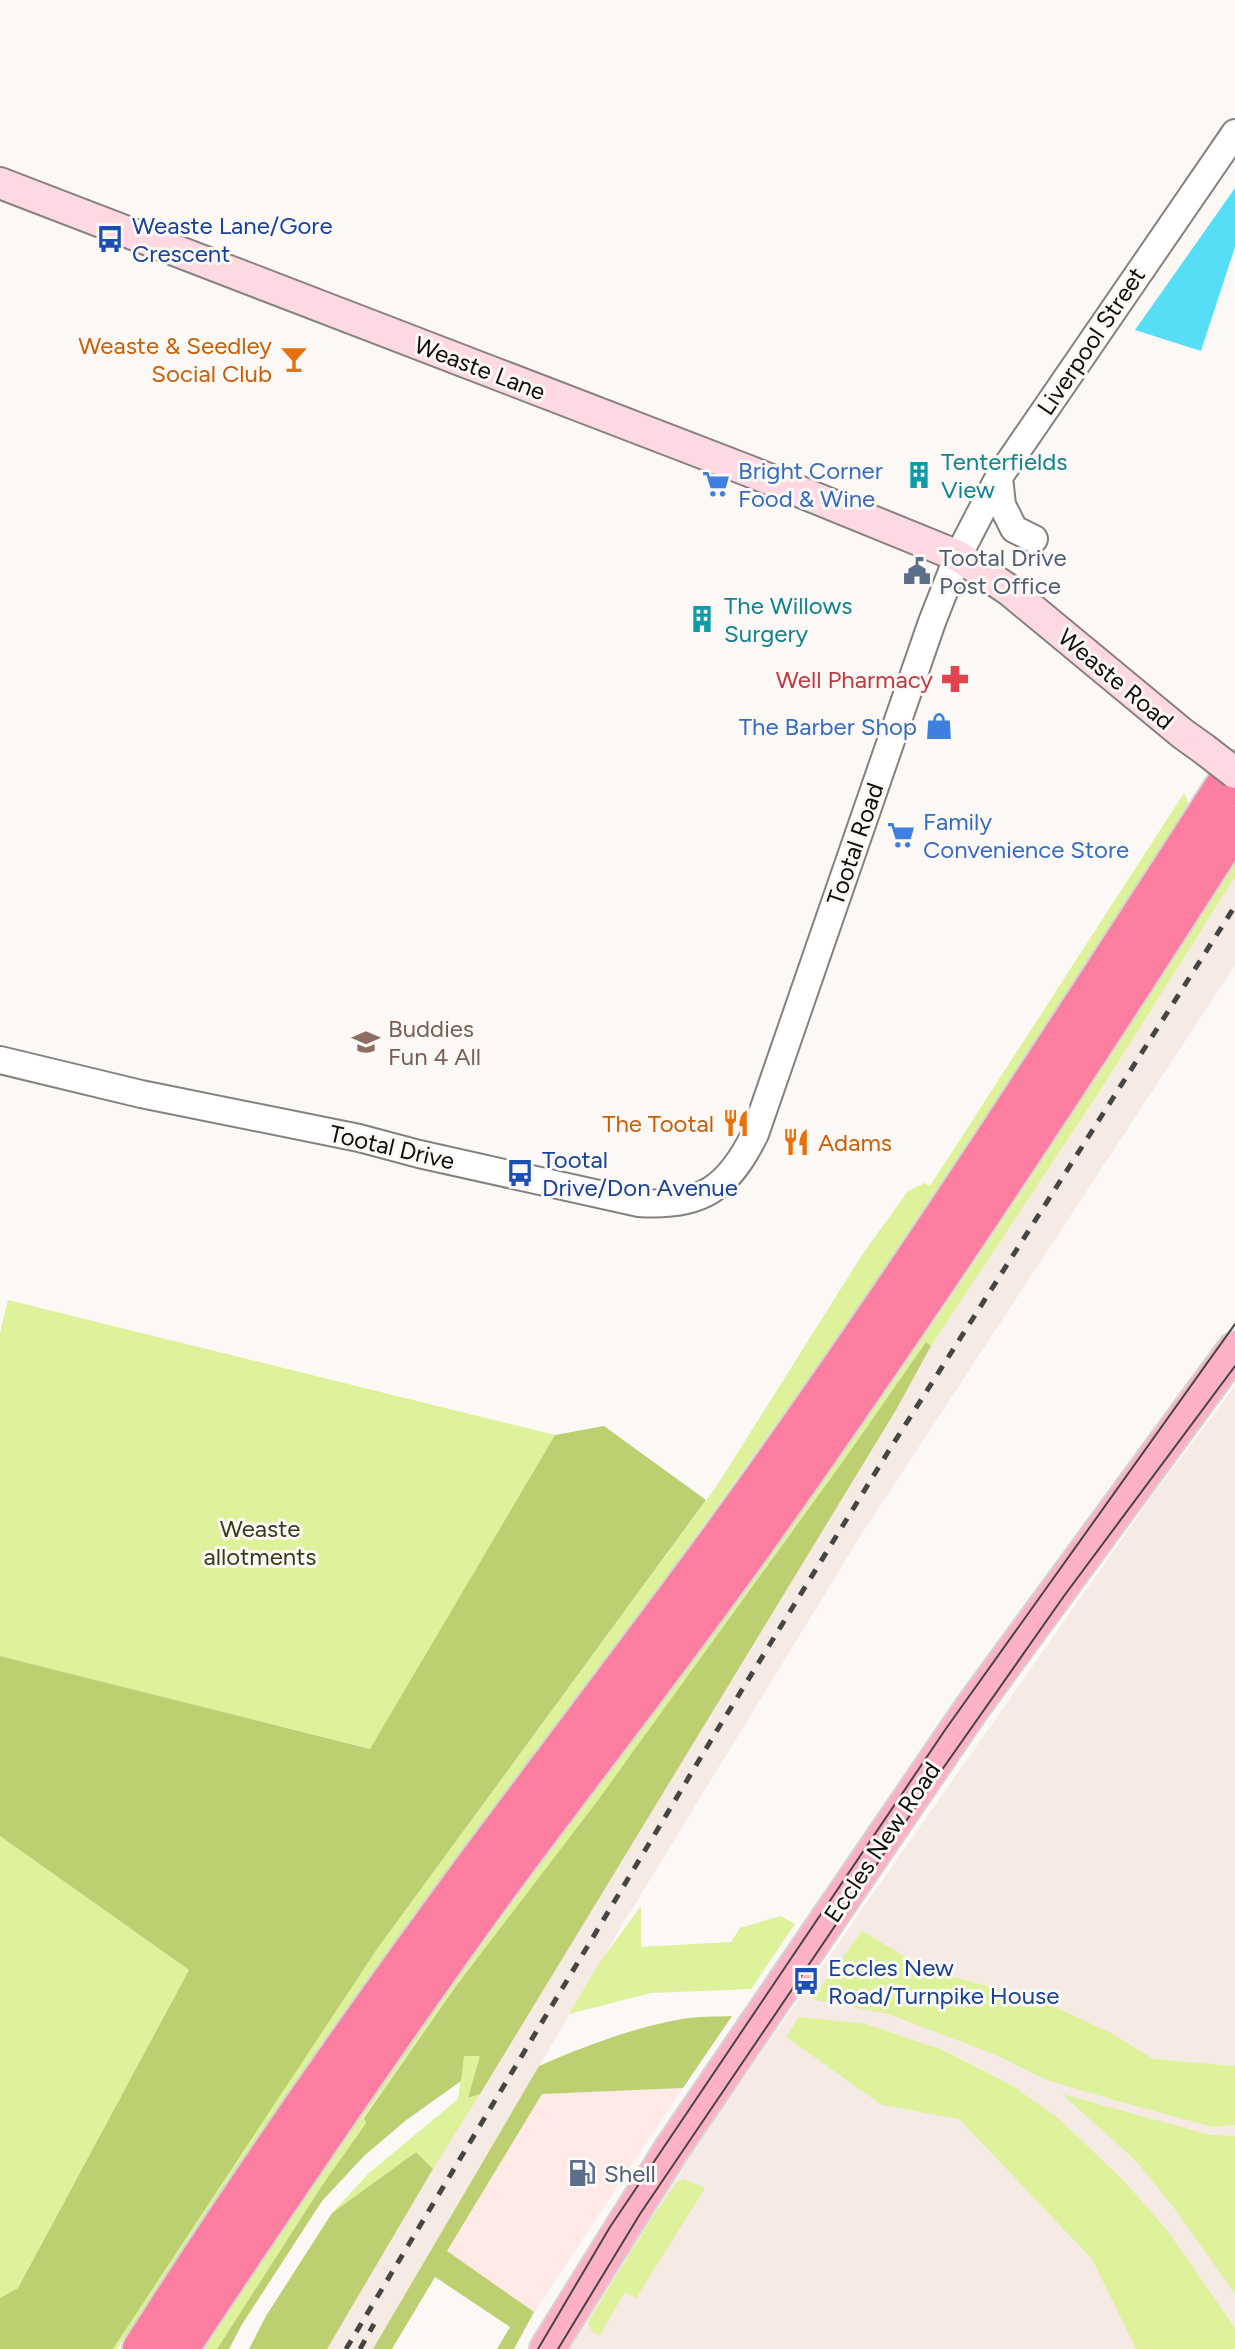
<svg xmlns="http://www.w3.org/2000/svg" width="1235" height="2349" font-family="Figtree,sans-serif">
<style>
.commercial{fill:#ffe9e6}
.built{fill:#f6ebe4}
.green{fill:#def19b}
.forest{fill:#bcd072}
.water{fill:#56def7}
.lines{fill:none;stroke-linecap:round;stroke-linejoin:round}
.tertiary-casing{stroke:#85817f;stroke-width:30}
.secondary-casing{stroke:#85817f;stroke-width:34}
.primary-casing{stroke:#d4d4d3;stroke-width:38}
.motorway-casing{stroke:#d4d4d3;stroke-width:42}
.tertiary{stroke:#fff;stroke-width:26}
.secondary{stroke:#fed8e2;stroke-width:30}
.primary{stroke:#fdb1c5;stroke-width:34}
.motorway{stroke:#fb7d9f;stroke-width:38}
.tram{stroke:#464543;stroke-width:2}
.rail{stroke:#464543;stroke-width:5;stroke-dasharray:10 10;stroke-linecap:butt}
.secondary-bridge-casing{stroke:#85817f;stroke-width:34;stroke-linecap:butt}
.secondary-bridge{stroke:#fed8e2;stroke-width:30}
.labels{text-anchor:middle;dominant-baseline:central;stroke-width:6;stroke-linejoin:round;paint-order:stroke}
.transit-label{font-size:24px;fill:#164399;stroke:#fcf8f5;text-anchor:start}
.street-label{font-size:24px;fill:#0f0e0d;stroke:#fcf8f5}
.food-label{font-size:24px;fill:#c56008;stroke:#fcf8f5;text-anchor:end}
.culture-label{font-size:24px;fill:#0d838f;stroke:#fcf8f5;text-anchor:start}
.shop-label{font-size:24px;fill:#366cbe;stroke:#fcf8f5;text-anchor:start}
.service-label{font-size:24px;fill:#4e5e75;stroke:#fcf8f5;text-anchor:start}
.health-label{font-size:24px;fill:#be3a42;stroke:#fcf8f5;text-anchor:end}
.education-label{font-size:24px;fill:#785e54;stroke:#fcf8f5;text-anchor:start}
.park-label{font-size:24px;fill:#363d16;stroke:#fcf8f5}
</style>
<rect width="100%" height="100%" fill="#fcf8f5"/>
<path class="commercial" d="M683,2088L534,2312L447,2251L542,2094Z"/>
<path class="built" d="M1235,877V965L861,1535L621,1927L373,2349H327L433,2169L896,1410L931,1346L1103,1086Z
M1235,1386V2349H569L642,2223L1154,1493Z"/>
<path class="green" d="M1184,793L1189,805L935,1196L809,1378L646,1605L398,1938L318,2051L117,2349H113L377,1949L716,1487L862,1255L908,1191L925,1183L930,1186Z
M1235,862V877L1103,1086L931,1346L926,1342L846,1457L595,1804L456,1986L364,2117L366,2123L321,2187L217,2349H204C401,2039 629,1751 842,1453C980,1261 1107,1061 1235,862Z
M8,1300L555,1435L371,1749L0,1656V1333Z
M0,1836L189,1970L18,2288L0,2298Z
M641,1906V1947L731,1942L740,1928L781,1916L795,1924L751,1989L651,1993L569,2014L600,1962Z
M862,1931L909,1959L954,1977L1042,2001L1113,2034L1153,2059L1235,2066V2125L1213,2127L1114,2100L1044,2079L994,2054L888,2014L812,1999Z
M799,2017L866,2024L940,2049L1013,2086L1058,2118L1122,2179L1167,2230L1235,2328V2349H1136L1092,2259L959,2119L882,2105L786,2037Z
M464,2056H481L469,2098L480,2094L433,2169L416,2152L332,2213L369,2173L458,2099Z
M1062,2094L1210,2135L1235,2136V2294L1174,2208L1136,2161Z
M683,2179L703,2187L704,2190L636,2298L625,2292L599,2336L591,2330L588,2322L650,2221L676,2183Z"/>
<path class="forest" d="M926,1342L931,1346L896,1410L480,2094L468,2098L480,2056H464L461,2081L405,2121L364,2156L322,2201L241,2326L229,2349H217L321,2187L366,2123L364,2118L456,1986L595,1804L846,1457Z
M604,1426L706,1500L377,1949L113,2349H0V2298L18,2288L189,1970L0,1836V1656L370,1749L555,1435Z
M732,2016L683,2088L542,2094L447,2251L534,2312L514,2349H497L510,2327L435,2277L392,2349H373L539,2066C585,2046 632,2028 682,2019C698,2016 716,2017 732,2016Z
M416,2152L433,2169L327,2349H249L266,2316L332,2213Z"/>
<path class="water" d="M1235,188V247L1201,351L1135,330Z"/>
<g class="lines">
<g class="tertiary-casing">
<path id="tertiary" d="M999,477L1002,505L1014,529L1034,539
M0,1060L141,1094L359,1138L419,1154L639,1203C701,1207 728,1189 755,1134L932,622L958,556L999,477L1235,133"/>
</g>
<g class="secondary-casing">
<path id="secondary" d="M0,183L749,471L958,556L1009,590L1183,734L1204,749"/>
</g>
<g class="primary-casing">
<path id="primary" d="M547,2349L671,2150L972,1708L1235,1349"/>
</g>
<g class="motorway-casing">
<path id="motorway" d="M142,2349C247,2184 360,2022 476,1865C557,1756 639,1649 719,1540C901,1290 1067,1029 1235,770
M179,2349C281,2196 383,2045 491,1896C579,1776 672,1659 758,1538C924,1305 1081,1066 1235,825"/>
</g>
<use href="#tertiary" class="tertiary"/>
<use href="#secondary" class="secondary"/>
<use href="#primary" class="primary"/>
<use href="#motorway" class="motorway"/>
<path class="tram" d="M538,2349L610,2227L945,1730L1235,1324
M558,2349L640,2214L906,1821L1064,1596L1235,1366"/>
<path class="rail" d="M346,2349L716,1732L888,1452L1235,906
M360,2349L374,2324"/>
<g class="secondary-bridge-casing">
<path id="secondary-bridge" d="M1204,749L1235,773"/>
</g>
<use href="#secondary-bridge" class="secondary-bridge"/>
</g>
<defs>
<g id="bus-bare" transform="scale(2.16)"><path d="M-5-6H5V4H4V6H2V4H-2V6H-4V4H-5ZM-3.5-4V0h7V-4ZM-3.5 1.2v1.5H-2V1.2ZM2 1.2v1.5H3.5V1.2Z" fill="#1a4fb4" stroke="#fcf8f5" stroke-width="2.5" paint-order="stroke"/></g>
<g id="bar-bare" transform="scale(2.16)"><path d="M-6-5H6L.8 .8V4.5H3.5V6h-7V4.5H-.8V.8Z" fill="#e8710a" stroke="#fcf8f5" stroke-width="2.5" paint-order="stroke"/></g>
<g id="building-bare" transform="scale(2.16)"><path d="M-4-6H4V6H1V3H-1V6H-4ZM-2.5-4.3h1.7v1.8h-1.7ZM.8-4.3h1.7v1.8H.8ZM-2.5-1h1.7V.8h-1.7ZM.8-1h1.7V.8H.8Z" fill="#0f9aa8" stroke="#fcf8f5" stroke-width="2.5" paint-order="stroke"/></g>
<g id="supermarket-bare" transform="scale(2.16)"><path d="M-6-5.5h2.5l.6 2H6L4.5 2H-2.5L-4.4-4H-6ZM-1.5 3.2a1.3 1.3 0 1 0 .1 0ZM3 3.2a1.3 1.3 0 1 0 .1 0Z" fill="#3f7fe0" stroke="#fcf8f5" stroke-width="2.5" paint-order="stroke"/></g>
<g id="civic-bare" transform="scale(2.16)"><path d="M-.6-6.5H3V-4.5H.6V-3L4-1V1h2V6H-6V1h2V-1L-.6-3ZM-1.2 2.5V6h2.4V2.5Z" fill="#5c6f8a" stroke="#fcf8f5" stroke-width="2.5" paint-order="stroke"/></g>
<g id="pharmacy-bare" transform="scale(2.16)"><path d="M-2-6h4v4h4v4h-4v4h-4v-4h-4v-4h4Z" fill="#e0444e" stroke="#fcf8f5" stroke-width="2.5" paint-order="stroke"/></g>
<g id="shop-bare" transform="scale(2.16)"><path d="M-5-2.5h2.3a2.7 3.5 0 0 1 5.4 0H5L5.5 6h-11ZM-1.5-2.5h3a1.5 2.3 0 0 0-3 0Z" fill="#3f7fe0" stroke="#fcf8f5" stroke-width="2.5" paint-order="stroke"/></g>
<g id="school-bare" transform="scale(2.16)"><path d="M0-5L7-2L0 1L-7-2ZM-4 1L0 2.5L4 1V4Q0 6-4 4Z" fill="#8d6e63" stroke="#fcf8f5" stroke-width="2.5" paint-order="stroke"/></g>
<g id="restaurant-bare" transform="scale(2.16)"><path d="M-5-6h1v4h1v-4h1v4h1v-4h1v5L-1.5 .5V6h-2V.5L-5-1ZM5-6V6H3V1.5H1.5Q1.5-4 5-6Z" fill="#e8710a" stroke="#fcf8f5" stroke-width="2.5" paint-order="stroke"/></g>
<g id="fuel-bare" transform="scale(2.16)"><path d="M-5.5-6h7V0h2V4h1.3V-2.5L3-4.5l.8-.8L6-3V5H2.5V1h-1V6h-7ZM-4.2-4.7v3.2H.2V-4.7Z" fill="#5c6f8a" stroke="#fcf8f5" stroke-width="2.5" paint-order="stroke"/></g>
</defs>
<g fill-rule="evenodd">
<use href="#bus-bare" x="110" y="239"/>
<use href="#bar-bare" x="294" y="359"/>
<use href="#building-bare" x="919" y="475"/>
<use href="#supermarket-bare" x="716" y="484"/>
<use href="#civic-bare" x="917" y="571"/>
<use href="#building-bare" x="702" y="619"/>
<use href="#pharmacy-bare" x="955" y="679"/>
<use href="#shop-bare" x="939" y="726"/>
<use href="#supermarket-bare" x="901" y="835"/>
<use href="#school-bare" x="366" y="1042"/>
<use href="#restaurant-bare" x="736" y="1123"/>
<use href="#restaurant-bare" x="796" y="1142"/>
<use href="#bus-bare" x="520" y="1173"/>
<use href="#bus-bare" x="806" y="1981"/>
<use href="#fuel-bare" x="582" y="2173"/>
</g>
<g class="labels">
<g class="transit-label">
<text x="132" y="225">Weaste Lane/Gore<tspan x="132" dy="28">Crescent</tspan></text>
<text x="542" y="1159">Tootal<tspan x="542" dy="28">Drive/Don Avenue</tspan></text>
<text x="828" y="1967">Eccles New<tspan x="828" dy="28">Road/Turnpike House</tspan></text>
</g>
<g class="street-label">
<text transform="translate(1091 341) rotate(-56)">Liverpool Street</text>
<text transform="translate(480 368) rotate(21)">Weaste Lane</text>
<text transform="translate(1116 679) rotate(40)">Weaste Road</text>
<text transform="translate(855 844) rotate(-71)">Tootal Road</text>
<text transform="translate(392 1147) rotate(13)">Tootal Drive</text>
<text transform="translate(882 1842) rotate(-56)">Eccles New Road</text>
</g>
<g class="food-label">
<text x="272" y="345">Weaste &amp; Seedley<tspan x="272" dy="28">Social Club</tspan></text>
<text x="714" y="1123">The Tootal</text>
<text x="818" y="1142" text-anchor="start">Adams</text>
</g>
<g class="culture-label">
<text x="941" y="461">Tenterfields<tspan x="941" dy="28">View</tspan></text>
<text x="724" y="605">The Willows<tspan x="724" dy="28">Surgery</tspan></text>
</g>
<g class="shop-label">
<text x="738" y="470">Bright Corner<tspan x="738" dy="28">Food &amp; Wine</tspan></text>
<text x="917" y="726" text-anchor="end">The Barber Shop</text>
<text x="923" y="821">Family<tspan x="923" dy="28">Convenience Store</tspan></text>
</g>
<g class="service-label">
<text x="939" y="557">Tootal Drive<tspan x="939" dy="28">Post Office</tspan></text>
<text x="604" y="2173">Shell</text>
</g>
<g class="health-label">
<text x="933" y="679">Well Pharmacy</text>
</g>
<g class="education-label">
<text x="388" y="1028">Buddies<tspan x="388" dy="28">Fun 4 All</tspan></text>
</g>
<g class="park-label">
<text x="260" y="1528">Weaste<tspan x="260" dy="28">allotments</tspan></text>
</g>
</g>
</svg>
